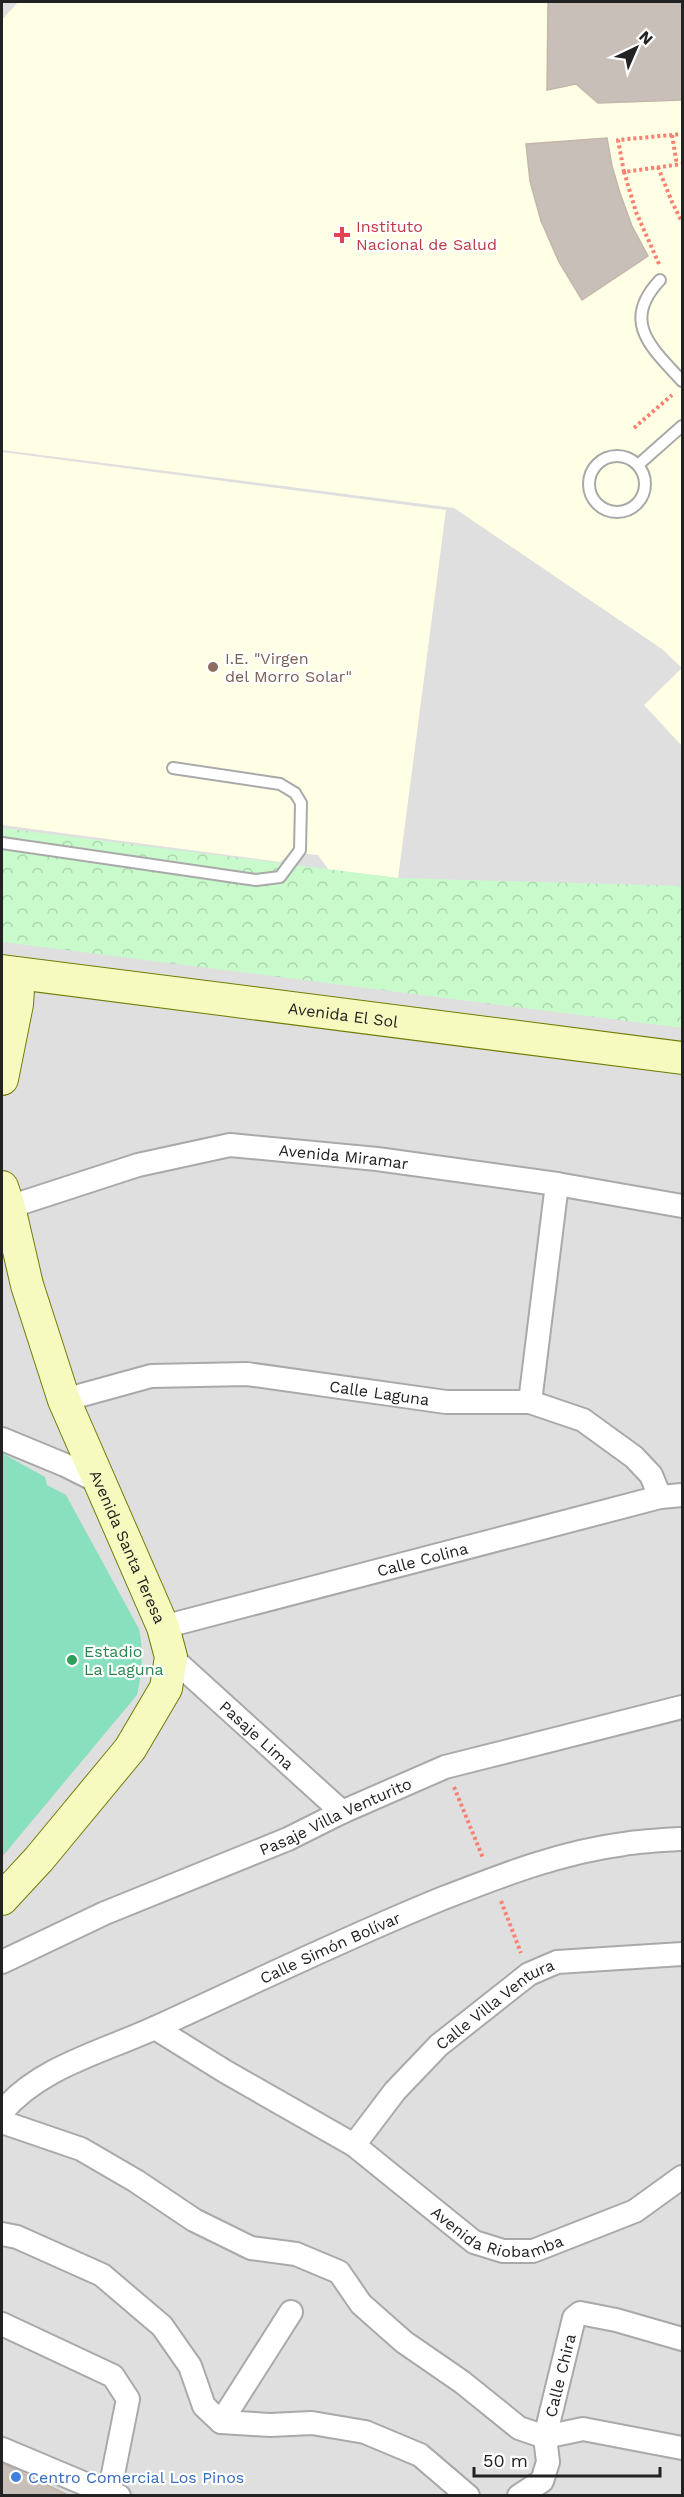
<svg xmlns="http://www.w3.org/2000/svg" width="684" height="2497" font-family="'Work Sans',sans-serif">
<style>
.residential{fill:#e0dfdf}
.education{fill:#ffffe5}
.park{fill:url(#park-crowns)}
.pitch{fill:#88e0be}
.building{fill:#c7bfb8;stroke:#c4b6ab;stroke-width:1.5}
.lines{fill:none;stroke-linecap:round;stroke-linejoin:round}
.lane-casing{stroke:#a9a9a9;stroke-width:14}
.street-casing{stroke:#a9a9a9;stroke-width:26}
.secondary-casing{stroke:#707d05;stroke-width:34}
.path{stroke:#fa8072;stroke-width:4;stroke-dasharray:3 3;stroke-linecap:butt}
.lane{stroke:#fff;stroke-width:10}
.street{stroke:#fff;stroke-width:22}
.secondary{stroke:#f7fabf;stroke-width:32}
.health-dot{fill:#e0444e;stroke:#fff;stroke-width:2}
.education-dot{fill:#8d6e63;stroke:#fff;stroke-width:2}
.leisure-dot{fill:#2e9e5b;stroke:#fff;stroke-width:2}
.shop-dot{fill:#3f7fe0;stroke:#fff;stroke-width:2}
.labels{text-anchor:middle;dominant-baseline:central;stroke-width:4.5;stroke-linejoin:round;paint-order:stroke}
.health-label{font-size:16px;fill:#be3a42;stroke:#fff;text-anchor:start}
.education-label{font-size:16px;fill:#785e54;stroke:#fff;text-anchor:start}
.street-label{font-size:16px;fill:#222;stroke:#fff}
.leisure-label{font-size:16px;fill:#27864d;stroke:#fff;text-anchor:start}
.shop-label{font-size:16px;fill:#366cbe;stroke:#fff;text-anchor:start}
</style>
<defs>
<pattern id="park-crowns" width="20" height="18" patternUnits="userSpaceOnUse" patternTransform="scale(1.5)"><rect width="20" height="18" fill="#c8facc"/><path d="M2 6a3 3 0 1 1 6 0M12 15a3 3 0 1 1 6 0" fill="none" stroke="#acd6af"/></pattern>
</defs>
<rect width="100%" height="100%" fill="#f2efe9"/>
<path class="residential" d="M2,2H682V2495H2Z"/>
<path class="education" d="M18,2H682V668L662,649L454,508L2,450V20Z
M2,452L446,510L398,878L329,870L318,855L291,852L280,862L2,825Z
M682,668V746L644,705Z"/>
<path class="park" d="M2,828L398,878L682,886V1028L2,942Z"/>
<path class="pitch" d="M2,1453L45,1477L47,1485L66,1495L139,1629C144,1653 142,1672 137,1695L2,1857Z"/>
<path class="building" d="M548,2H682V100L598,103L576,84L547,90Z
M607,138L612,166L620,193L632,226L648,256L582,300L559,262L541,221L530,181L526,144Z
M2,2463L6,2465L70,2496H2Z"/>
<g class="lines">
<g class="lane-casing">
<path id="lane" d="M660,280C620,322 652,348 682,381
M589 484a28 28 0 1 1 56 0a28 28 0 1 1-56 0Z
M638,465L682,426
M2,843L256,880L280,877L300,850L301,803L295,793L280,784L173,768"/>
</g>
<g class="street-casing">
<g id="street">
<path id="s1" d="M9,1207L138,1165L230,1145L377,1159L557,1184L682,1206"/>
<path id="s2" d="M64,1400L151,1376L247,1374L446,1402H530L583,1420L634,1457L651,1475L660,1497"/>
<path d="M530,1402L557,1184"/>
<path d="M2,1439L65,1465L97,1481"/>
<path id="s3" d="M163,1627L660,1497L682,1495"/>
<path id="s4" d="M171,1657L342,1812"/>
<path id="s5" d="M2,1962L105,1913L288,1839L342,1812L445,1767L682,1707"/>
<path id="s6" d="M155,2028L226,2072L354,2145L474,2242L503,2251H533L635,2211L682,2177"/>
<path id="s7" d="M2,2112C40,2066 106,2051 159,2026C253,1983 345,1938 441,1899C500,1876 561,1852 624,1844C643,1841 663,1840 682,1839"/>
<path d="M2,2122L81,2149L136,2181L194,2220L251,2248L296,2254L339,2272L361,2304L404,2342L462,2382L519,2428L545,2437"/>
<path id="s8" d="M354,2145L395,2091L439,2045L529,1974L557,1962L682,1954"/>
<path d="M2,2234L17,2237L102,2275L162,2326L190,2366L204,2406L221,2422L270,2425L312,2423L365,2432L420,2455L468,2496"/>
<path d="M2,2324L113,2376L128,2399L109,2494"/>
<path d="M221,2422L291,2312"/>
<path d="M545,2437L583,2429L682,2448"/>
<path d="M2,2449L109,2494L119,2496"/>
<path id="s9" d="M519,2496L542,2481L548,2462L545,2437L574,2318L580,2313L616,2320L682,2339"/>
</g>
</g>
<g class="secondary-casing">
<g id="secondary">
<path id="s10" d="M2,971L682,1058"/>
<path d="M2,1079L17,1004L19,974"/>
<path id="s11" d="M2,1187L9,1207L27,1285L64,1400L163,1627L171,1657L166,1688L130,1749L39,1859L2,1899"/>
</g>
</g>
<path class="path" d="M672,135L677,165
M658,167L672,202L682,222
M624,172L618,140L682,134
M659,264L636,212L624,172L682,164
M634,428L672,395
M454,1787L483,1858
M501,1901L521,1953"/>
<use href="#lane" class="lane"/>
<use href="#street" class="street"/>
<use href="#secondary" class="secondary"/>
</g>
<path class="health-dot" d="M339 226h6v6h6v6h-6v6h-6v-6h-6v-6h6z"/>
<circle class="education-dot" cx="213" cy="667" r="6"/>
<circle class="leisure-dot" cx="72" cy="1660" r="6"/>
<circle class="shop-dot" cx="16" cy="2477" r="6"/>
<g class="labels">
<g class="health-label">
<text x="356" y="226">Instituto<tspan x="356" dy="18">Nacional de Salud</tspan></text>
</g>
<g class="education-label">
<text x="225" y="658">I.E. "Virgen<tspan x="225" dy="18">del Morro Solar"</tspan></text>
</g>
<g class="street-label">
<text stroke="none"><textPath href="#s10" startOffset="344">Avenida El Sol</textPath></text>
<text stroke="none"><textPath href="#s1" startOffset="344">Avenida Miramar</textPath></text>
<text stroke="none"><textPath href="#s2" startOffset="320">Calle Laguna</textPath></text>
<text stroke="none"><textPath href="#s11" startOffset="382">Avenida Santa Teresa</textPath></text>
<text stroke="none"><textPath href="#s3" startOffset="268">Calle Colina</textPath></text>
<text stroke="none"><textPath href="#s4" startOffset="116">Pasaje Lima</textPath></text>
<text stroke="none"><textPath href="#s5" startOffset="364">Pasaje Villa Venturito</textPath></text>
<text stroke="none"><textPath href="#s7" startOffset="369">Calle Simón Bolívar</textPath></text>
<text stroke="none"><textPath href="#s8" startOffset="201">Calle Villa Ventura</textPath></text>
<text stroke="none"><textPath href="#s6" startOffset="405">Avenida Riobamba</textPath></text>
<text stroke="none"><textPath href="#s9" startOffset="136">Calle Chira</textPath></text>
</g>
<g class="leisure-label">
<text x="84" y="1651">Estadio<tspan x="84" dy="18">La Laguna</tspan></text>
</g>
<g class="shop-label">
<text x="28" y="2477">Centro Comercial Los Pinos</text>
</g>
</g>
<rect width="684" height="2497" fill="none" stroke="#222222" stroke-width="6"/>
<g transform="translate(636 48) rotate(44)" stroke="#ffffff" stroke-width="4.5" paint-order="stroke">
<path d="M0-4.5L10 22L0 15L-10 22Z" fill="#222222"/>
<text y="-9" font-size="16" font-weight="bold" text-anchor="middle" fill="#222222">N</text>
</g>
<path d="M474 2467v9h186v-9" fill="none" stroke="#222222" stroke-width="3"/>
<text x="483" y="2467" font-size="18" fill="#222222" stroke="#ffffff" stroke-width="4.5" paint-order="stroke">50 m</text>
</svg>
